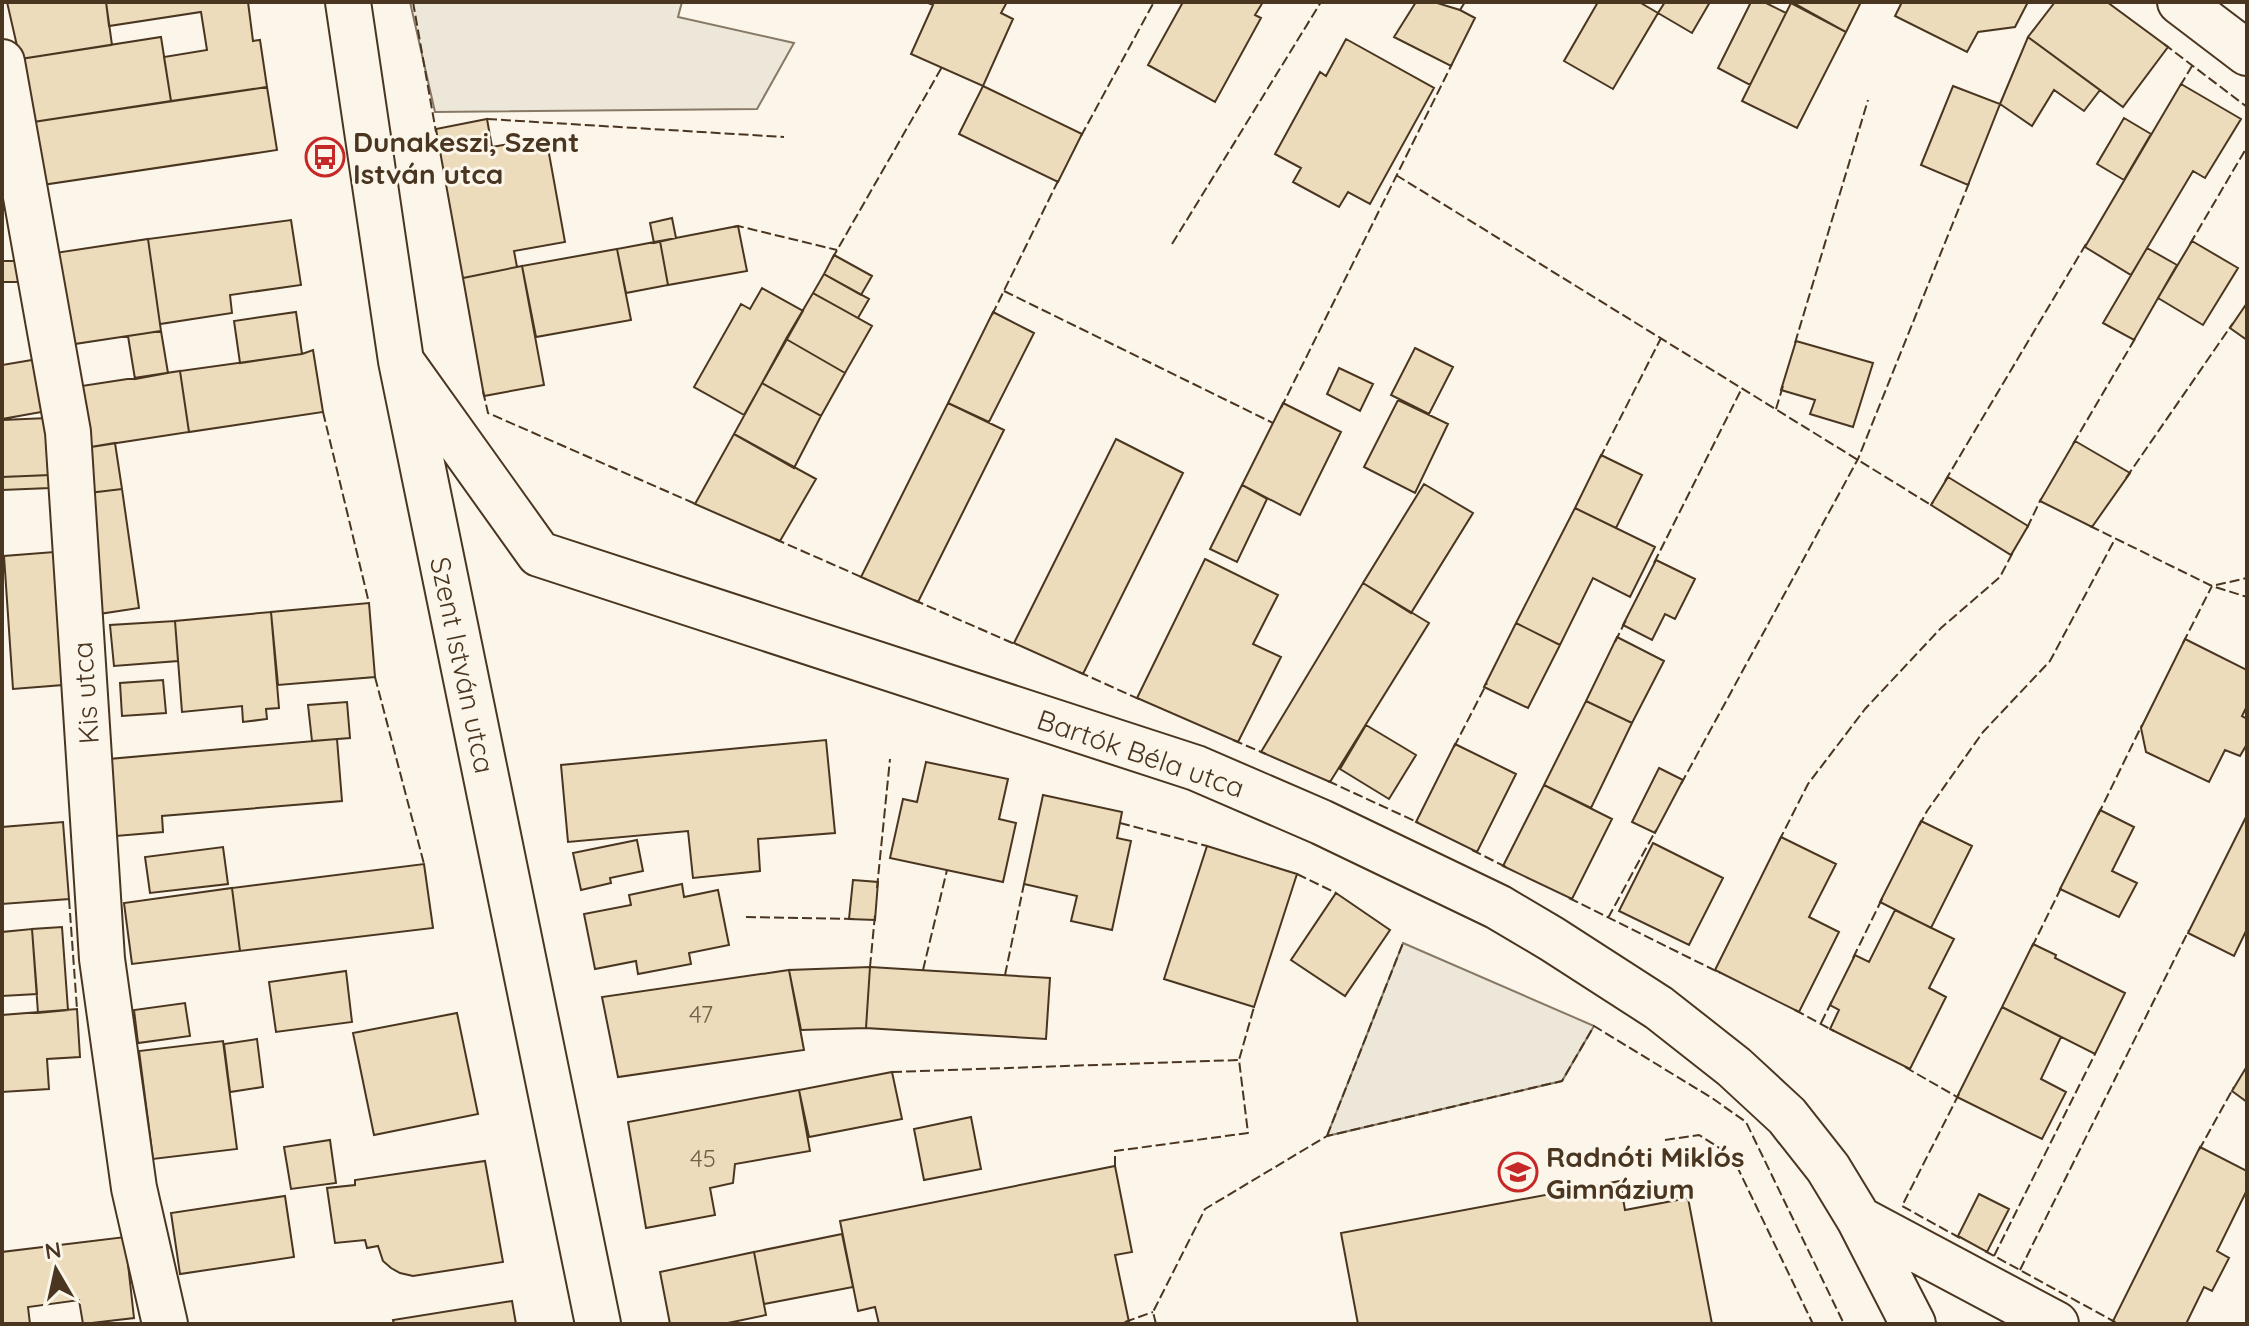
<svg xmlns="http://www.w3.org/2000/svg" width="2249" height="1326" font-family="Quicksand,sans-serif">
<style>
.parking{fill:#ede7d9;stroke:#887966;stroke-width:2}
.building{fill:#ecdcbc;stroke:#4a3520;stroke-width:2}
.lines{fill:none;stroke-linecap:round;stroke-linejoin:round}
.street-casing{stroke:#4a3520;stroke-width:48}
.street{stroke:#fbf6e9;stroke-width:44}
.fence{stroke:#4a3520;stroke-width:2;stroke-dasharray:10 4;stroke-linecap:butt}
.labels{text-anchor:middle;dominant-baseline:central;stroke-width:6;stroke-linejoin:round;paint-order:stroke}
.number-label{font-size:24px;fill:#725f47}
.poi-label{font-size:28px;font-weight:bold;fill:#4a3520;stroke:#fbf6e9;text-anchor:start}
.street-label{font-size:28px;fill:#4a3520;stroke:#fbf6e9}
</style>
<rect width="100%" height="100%" fill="#fbf6e9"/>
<path class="parking" d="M410,2H682L678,17L794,43L757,109L435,112Z
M1403,943L1594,1026L1562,1081L1327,1136Z"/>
<path class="building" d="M7,2H106L112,45L20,59Z
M106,2H248L253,41L260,40L267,87L171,101L164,57L207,50L201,12L109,26Z
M926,2H1007L1001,13L1013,19L983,86L911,54L933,5Z
M1183,2H1263L1255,15L1261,18L1215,102L1148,65Z
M1416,2H1434L1460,10L1475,18L1451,66L1394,37Z
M1598,2H1639L1658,13L1613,89L1564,61Z
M1665,2H1710L1692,33L1658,13Z
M1751,2H1764L1786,13L1750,85L1718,68Z
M1792,2H1861L1846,32Z
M1902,2H2028L2015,27L1978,32L1967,52L1895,16Z
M2055,2H2107L2168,47L2123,107L2028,37Z
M1791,3L1846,32L1797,128L1742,101Z
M161,37L171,101L33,122L20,59Z
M2028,37L2100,90L2084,111L2054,90L2032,126L2000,104Z
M1346,39L1434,88L1370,204L1348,192L1339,207L1293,182L1301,168L1275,154L1320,72L1326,76Z
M2181,84L2241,119L2205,178L2193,171L2131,275L2085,247Z
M983,86L1082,134L1058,182L959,134Z
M1953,86L2000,104L1968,185L1921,165Z
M267,87L277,150L42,185L33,122Z
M2124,118L2151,134L2124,180L2097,164Z
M487,119L492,147L546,137L565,242L514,251L517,267L463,278L436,129Z
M672,218L676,238L654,243L650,223Z
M291,220L301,285L230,295L232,313L160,324L148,239Z
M738,226L747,271L668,285L660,241Z
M148,239L161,331L68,345L55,253Z
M660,241L668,285L626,293L617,249Z
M2192,241L2238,268L2203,325L2158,298Z
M2147,248L2177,265L2134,340L2103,323Z
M617,249L631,320L536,337L522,266Z
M834,255L872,276L861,295L824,274Z
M2,261H20V282H2Z
M522,266L544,385L484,396L463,278Z
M824,274L869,299L858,318L813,293Z
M762,288L803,311L744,415L694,387L741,304L750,309Z
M813,293L872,326L845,373L786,339Z
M2247,303V340L2230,328Z
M296,312L302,354L240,363L234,321Z
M993,312L1034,333L989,422L948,403Z
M161,331L168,373L135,379L128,336Z
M786,339L845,373L821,416L762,383Z
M1796,341L1873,363L1853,427L1810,414L1815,400L1781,390Z
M1415,348L1453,367L1429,414L1391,395Z
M313,350L323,412L189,432L180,371L302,354Z
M38,359L47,411L2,419V365Z
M1339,368L1373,384L1360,411L1327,394Z
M180,371L189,432L84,448L75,387Z
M762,383L821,416L794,468L734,434Z
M1398,400L1448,424L1415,493L1364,467Z
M948,403L1004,430L918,602L861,577Z
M1283,403L1341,432L1300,515L1242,485Z
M48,418L50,475L2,477V420Z
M734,434L816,479L780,541L695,504Z
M1116,439L1183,473L1083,674L1014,643Z
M2075,441L2130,473L2092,527L2040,501Z
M115,443L122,489L89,493L84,448Z
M1601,455L1642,475L1616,528L1575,508Z
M50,475V488L2,490V477Z
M1948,477L2028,526L2011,555L1931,505Z
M1424,484L1473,513L1411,613L1363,583Z
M1242,485L1267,499L1237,562L1210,549Z
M122,489L139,608L99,614L89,493Z
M1575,508L1655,547L1630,597L1593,578L1560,645L1516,623Z
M54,552L63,685L13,689L4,556Z
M1205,559L1278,595L1253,644L1281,657L1238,742L1137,698Z
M1656,560L1695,579L1675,619L1665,614L1652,640L1623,625Z
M1363,583L1429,623L1330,782L1261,752Z
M369,603L375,677L278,685L271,612Z
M271,612L279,708L266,709L267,719L243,722L242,706L182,712L175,621Z
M175,621L178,661L114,666L110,625Z
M1516,623L1560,645L1528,708L1484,687Z
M1617,637L1664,661L1632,723L1586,701Z
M2185,639L2247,670V706L2242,716L2247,719V744L2240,756L2225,750L2209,782L2146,752L2141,728Z
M163,680L166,713L122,716L120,683Z
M1586,701L1632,723L1591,808L1544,785Z
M347,702L350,738L312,741L308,705Z
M1366,725L1416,755L1389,799L1340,769Z
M337,739L342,801L162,816L163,832L116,836L109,759Z
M826,740L835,833L758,839L760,871L693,878L688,831L568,842L561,765Z
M1455,744L1516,774L1477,852L1416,822Z
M926,762L1008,779L999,819L1016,823L1003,882L890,858L903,799L917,802Z
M1659,768L1683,780L1655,833L1632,822Z
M1544,785L1612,819L1572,899L1503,866Z
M1043,795L1122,812L1117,838L1131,841L1112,930L1071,921L1077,896L1024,884Z
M2100,810L2134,827L2112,871L2137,883L2119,917L2060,889Z
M2247,815V929L2234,956L2188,933Z
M1921,821L1972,846L1931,928L1880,902Z
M63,822L69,899L2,904V827Z
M1781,837L1836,864L1809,917L1839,932L1799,1012L1715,970Z
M637,840L643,871L610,878L611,883L581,890L573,853Z
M1653,843L1723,878L1689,945L1619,911Z
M1207,846L1297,874L1254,1007L1164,979Z
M223,847L228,884L150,893L145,857Z
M424,864L433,928L240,951L232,888Z
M853,880L878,882L875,920L849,919Z
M682,884L684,897L718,890L729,945L689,953L691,964L638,974L636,961L595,969L584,914L631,905L629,895Z
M232,888L240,951L132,964L124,903Z
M1336,893L1390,930L1345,996L1291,960Z
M1895,910L1954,939L1929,988L1946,997L1910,1069L1830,1029L1839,1010L1830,1005L1855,955L1869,962Z
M62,927L68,1010L38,1013L32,929Z
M32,929L37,994L2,996V932Z
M2033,944L2056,955L2055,958L2125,993L2095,1054L2002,1007Z
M870,967L866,1028L801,1030L789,970Z
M870,967L1050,978L1046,1039L866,1028Z
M789,970L804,1050L618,1077L602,997Z
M346,971L352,1022L276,1032L269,982Z
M185,1003L190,1036L138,1043L134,1010Z
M2002,1007L2061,1037L2041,1079L2066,1092L2042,1139L1957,1097Z
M77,1009L80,1057L47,1059L49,1089L2,1092V1015Z
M457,1013L478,1114L374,1135L353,1033Z
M257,1039L263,1087L230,1092L224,1044Z
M223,1041L237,1149L153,1159L139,1051Z
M2247,1066V1102L2232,1091Z
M892,1072L902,1119L809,1137L799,1090Z
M799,1090L810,1151L735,1164L733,1183L710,1188L715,1215L646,1228L628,1122Z
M971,1117L981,1169L924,1180L914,1129Z
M330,1140L336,1183L291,1189L284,1147Z
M2200,1147L2247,1171V1190L2217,1251L2229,1258L2212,1291L2204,1287L2186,1324H2118L2113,1321Z
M485,1161L503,1262L413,1276L400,1273L391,1268L383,1261L378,1246L367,1248L365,1240L335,1243L327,1188L355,1185V1180Z
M1115,1166L1132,1252L1115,1255L1129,1322L1117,1324H879L875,1307L858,1311L840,1221Z
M1620,1181L1625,1210L1688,1198L1712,1324H1358L1341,1233Z
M1979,1194L2009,1209L1987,1252L1958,1236Z
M285,1196L294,1257L180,1274L171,1213Z
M842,1234L853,1287L764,1304L754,1252Z
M125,1237L134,1318L83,1324L79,1300L28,1307L30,1324H2V1252Z
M754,1252L766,1315L723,1324H670L660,1272Z
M512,1301L516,1324H394L393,1320Z"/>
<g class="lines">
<g class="street-casing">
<path id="street" d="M348,2L401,361L598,1324
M2180,2L2247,53
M2,62L68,432L102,959L134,1188L165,1324
M401,361L539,554L1196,768L1321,822L1498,907L1552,939L1659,1008L1734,1067L1787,1116L1828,1168L1859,1219L1913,1324
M1859,1219L2056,1324"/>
</g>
<use href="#street" class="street"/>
<path class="fence" d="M413,2L436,132
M1460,10L1465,2
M2164,44L2247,107
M2180,86L2192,66
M487,119L784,137
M1081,136L1154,2
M1396,175L1931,505L1933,502
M734,227L738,226L837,250
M1172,244L1321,2
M2190,244L2247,147
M832,259L942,67L945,69
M1004,291L1273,423
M992,315L1059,179
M1795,343L1868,100
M483,391L488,413L698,505
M1281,408L1452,64
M1776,409L1783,386
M323,412L369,603
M2073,444L2136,337
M1600,458L1661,338
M2126,478L2233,323
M1945,481L2086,244
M2090,526L2212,586L2247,597
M2027,528L2041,499
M775,539L866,579
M1654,563L1742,388
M2216,585L2247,578
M914,600L1017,645
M1615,642L1626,620
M2183,643L2212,586
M1079,672L1141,700
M375,677L424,864
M1233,740L1266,754
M1454,747L1487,683
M1328,781L1419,823
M1681,784L1858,459L1969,183
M2098,815L2142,725
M1120,823L1207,846
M1919,826L1927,811L1983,732L2050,661L2115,539
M1779,841L1808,784L1865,709L1941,628L2000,577L2013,552
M1472,850L1508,868
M1297,874L1336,893
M877,888L890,759
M1569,898L1720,973
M69,899L77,1009
M746,917L855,919
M1608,918L1656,830
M2032,947L2062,886
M1853,958L1883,897
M870,967L875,915
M923,970L947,870
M1005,975L1024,884
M1795,1010L1834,1031
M1821,1023L1832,1001
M1905,1067L1957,1097
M892,1072L1239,1060
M1959,1094L1902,1206L1960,1238
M1327,1136L1403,943
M1665,1140L1699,1135L1732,1156L1813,1324
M2199,1150L2234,1087
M1115,1166V1151L1248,1133L1239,1060L1254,1007
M1985,1251L2115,1322
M1994,1256L2095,1054
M2020,1270L2189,930
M1125,1322L1153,1312
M1156,1324L1153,1312L1205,1209L1327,1136L1562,1081L1594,1026L1712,1098L1746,1122L1844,1324"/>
</g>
<defs>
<g id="bus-ring" transform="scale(2)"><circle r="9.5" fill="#fbf6e9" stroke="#c62828" stroke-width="1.5"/><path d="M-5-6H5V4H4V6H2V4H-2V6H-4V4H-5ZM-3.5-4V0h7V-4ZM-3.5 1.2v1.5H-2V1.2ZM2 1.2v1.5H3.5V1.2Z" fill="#c62828"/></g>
<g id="school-ring" transform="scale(2)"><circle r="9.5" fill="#fbf6e9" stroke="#c62828" stroke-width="1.5"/><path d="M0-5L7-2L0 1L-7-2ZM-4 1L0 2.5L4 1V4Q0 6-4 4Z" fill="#c62828"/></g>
</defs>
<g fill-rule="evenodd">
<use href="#bus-ring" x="325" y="157"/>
<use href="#school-ring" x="1518" y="1172"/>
</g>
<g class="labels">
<g class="number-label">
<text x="701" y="1014">47</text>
<text x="703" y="1158">45</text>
</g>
<g class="poi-label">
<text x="353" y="141">Dunakeszi, Szent<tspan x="353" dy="32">István utca</tspan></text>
<text x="1546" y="1156">Radnóti Miklós<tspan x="1546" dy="32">Gimnázium</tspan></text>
</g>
<g class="street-label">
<text transform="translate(463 665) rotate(78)">Szent István utca</text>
<text transform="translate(85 693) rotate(-94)">Kis utca</text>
<text transform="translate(1141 753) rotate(19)">Bartók Béla utca</text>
</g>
</g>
<rect width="2249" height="1326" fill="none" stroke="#4a3520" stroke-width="8"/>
<g transform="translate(56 1270) rotate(351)" stroke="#fbf6e9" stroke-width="6" paint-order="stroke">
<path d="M0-6L14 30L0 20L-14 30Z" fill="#4a3520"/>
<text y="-12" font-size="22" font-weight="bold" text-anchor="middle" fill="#4a3520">N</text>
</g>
</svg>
